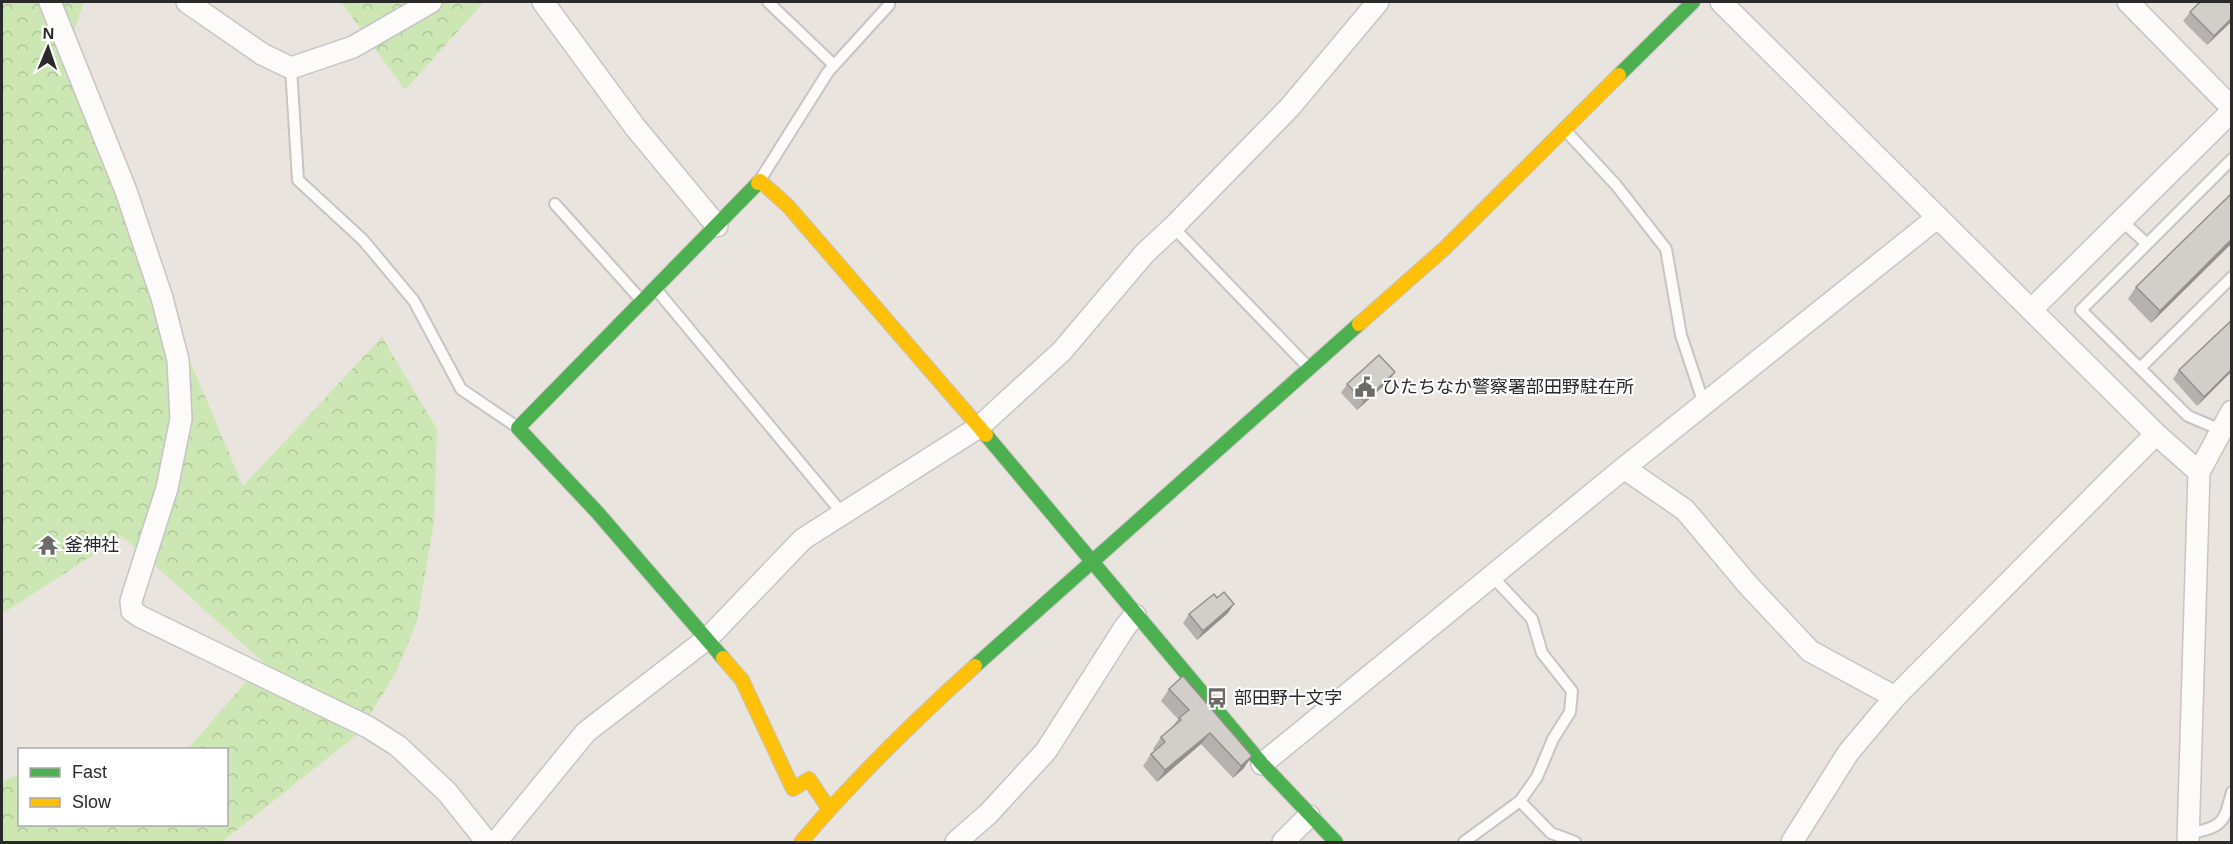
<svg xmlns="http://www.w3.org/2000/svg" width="2233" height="844" font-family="Arial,'Noto Sans JP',sans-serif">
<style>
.forest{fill:url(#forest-crowns)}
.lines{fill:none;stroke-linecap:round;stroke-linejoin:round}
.lane-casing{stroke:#c6c4c4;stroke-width:14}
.street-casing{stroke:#c6c4c4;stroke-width:24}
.fast-casing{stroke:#c6c4c4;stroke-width:16}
.slow-casing{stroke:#c6c4c4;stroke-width:16}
.lane{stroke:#fcfbfa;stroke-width:10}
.street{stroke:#fcfbfa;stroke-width:21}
.fast{stroke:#4caf50;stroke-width:14}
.slow{stroke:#ffc107;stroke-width:14}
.wall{fill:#b5b1ae}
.shaded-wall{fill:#93908d}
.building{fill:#d2ceca;stroke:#93908d;stroke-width:1.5}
.labels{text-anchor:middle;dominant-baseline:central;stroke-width:4.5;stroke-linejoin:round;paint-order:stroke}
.poi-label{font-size:18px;fill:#2a2a2a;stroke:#fff;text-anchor:start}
</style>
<defs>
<pattern id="forest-crowns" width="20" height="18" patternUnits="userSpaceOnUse" patternTransform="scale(1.5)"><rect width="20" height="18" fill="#cce7b4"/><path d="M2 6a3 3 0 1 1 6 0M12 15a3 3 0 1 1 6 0" fill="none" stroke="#afc69b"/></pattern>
</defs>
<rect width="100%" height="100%" fill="#eae4de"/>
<path class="forest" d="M2,2H84L63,62L243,486L382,337L437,429L434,523L417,621L396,672L359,733L222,842H2V782L19,774L20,824H226V750L188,749L263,662L122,536L2,614Z
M341,2H484L405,90Z"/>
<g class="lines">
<g class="lane-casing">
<path id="lane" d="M768,2L834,65
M291,68L298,180L363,240L414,301L461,389L517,427
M1565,130L1616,185L1666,249L1681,335L1704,404
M760,180L828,72L889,5V2
M555,204L642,301
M2121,220L2147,244
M1173,227L1309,368
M655,288L842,513
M2140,368L2232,277
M2221,430L2188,416L2081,310L2232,159
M1492,576L1532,619L1542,653L1572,691L1570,712L1553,739L1537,777L1520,801L1551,833L1575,842
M2188,834C2222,826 2223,826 2232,792
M1464,842L1520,801"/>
</g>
<g class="street-casing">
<path id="street" d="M50,2L126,191L162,298L178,360L181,419L167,488L131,601L132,611L141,617L368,727L398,746L447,792L487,842
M187,2L262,54L291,68L353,47L431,2
M543,2L635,127L717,226
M1721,2L2156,434L2199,472L2188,842
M2128,2L2232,108
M2031,310L2232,111
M1624,468L1685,510L1748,585L1810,651L1895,697
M2199,472L2232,411
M1262,764L1624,468L1938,217
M496,842L586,732L708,638L803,539L979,427L1062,351L1145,253L1173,227L1290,107L1378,2
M956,842L988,814L1046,751L1125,627L1135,615
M1283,842L1309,816
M1792,842L1848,753L1895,697L2156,434"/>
</g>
<g class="fast-casing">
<path id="fast" d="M1619,75L1693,2
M986,435L1262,764L1336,842
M723,658L597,512L518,428L758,183
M975,666L1359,324"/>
</g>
<g class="slow-casing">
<path id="slow" d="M758,183L760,181L788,206L986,435
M1359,324L1445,248L1619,75
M723,658L742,680L793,789L809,779L829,809
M801,842C854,780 914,721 975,666"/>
</g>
<use href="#lane" class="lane"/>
<use href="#street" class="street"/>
<use href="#fast" class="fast"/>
<use href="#slow" class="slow"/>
</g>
<path class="wall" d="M2232,4V21L2207,45L2183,21L2190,12Z
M2232,193V243L2151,323L2128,299L2136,287Z
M2232,320V371L2197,406L2173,379L2179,370Z
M1389,381L1357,410L1341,393L1347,384Z
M1228,613L1197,640L1183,623L1189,614Z
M1169,689L1244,768L1233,778L1201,744L1157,782L1143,766L1151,754L1155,751L1153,749L1161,737L1171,729L1178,719L1161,701Z"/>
<path class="shaded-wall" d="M2232,18V21L2207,45L2214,36Z
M2232,239V243L2151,323L2160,311Z
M2232,369V371L2197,406L2204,397Z
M1395,372L1389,381L1357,410L1364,401Z
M1234,604L1228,613L1197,640L1203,631Z
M1210,733L1201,744L1157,782L1165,770Z
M1252,756L1244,768L1233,778L1241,766Z"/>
<path class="building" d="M2200,2H2229L2232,4V18L2214,36L2190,12Z
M2232,193V239L2160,311L2136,287Z
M2232,320V369L2204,397L2179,370Z
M1379,355L1395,372L1364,401L1347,384Z
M1224,592L1234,604L1203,631L1189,614L1214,594L1217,598Z
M1183,676L1252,756L1241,766L1210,733L1165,770L1151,754L1165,742L1161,737L1181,720L1179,718L1189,710L1169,689Z"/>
<defs>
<g id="civic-bare" transform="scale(1.62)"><path d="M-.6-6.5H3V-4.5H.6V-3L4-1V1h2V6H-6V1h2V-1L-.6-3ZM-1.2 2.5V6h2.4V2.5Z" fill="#6d6b69" stroke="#fff" stroke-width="2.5" paint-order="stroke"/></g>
<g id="temple-bare" transform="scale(1.62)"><path d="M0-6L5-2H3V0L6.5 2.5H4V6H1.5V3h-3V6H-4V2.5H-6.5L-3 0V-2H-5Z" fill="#6d6b69" stroke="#fff" stroke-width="2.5" paint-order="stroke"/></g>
<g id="bus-bare" transform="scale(1.62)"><path d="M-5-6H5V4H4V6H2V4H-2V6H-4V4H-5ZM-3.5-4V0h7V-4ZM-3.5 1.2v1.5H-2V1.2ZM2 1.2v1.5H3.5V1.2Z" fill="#6d6b69" stroke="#fff" stroke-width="2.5" paint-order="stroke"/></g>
</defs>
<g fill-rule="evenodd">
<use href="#civic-bare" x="1365" y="387"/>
<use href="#temple-bare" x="48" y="545"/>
<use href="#bus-bare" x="1217" y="698"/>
</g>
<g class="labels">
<g class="poi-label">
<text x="1382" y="387">ひたちなか警察署部田野駐在所</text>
<text x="65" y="545">釜神社</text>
<text x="1234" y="698">部田野十文字</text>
</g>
</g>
<rect width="2233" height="844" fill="none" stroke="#2a2a2a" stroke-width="6"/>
<rect x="18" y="748" width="210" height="78" fill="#ffffff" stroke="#aaaaaa" stroke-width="1.5"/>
<rect x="30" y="768" width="30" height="9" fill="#4caf50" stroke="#aaaaaa" stroke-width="1.5"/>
<text x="72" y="778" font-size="18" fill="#2a2a2a">Fast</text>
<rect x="30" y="798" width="30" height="9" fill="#ffc107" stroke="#aaaaaa" stroke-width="1.5"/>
<text x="72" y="808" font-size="18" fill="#2a2a2a">Slow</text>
<g transform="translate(48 48) rotate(2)" stroke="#ffffff" stroke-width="4.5" paint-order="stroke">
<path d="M0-4.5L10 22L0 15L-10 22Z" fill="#2a2a2a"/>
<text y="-9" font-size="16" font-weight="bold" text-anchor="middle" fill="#2a2a2a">N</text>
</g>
</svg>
